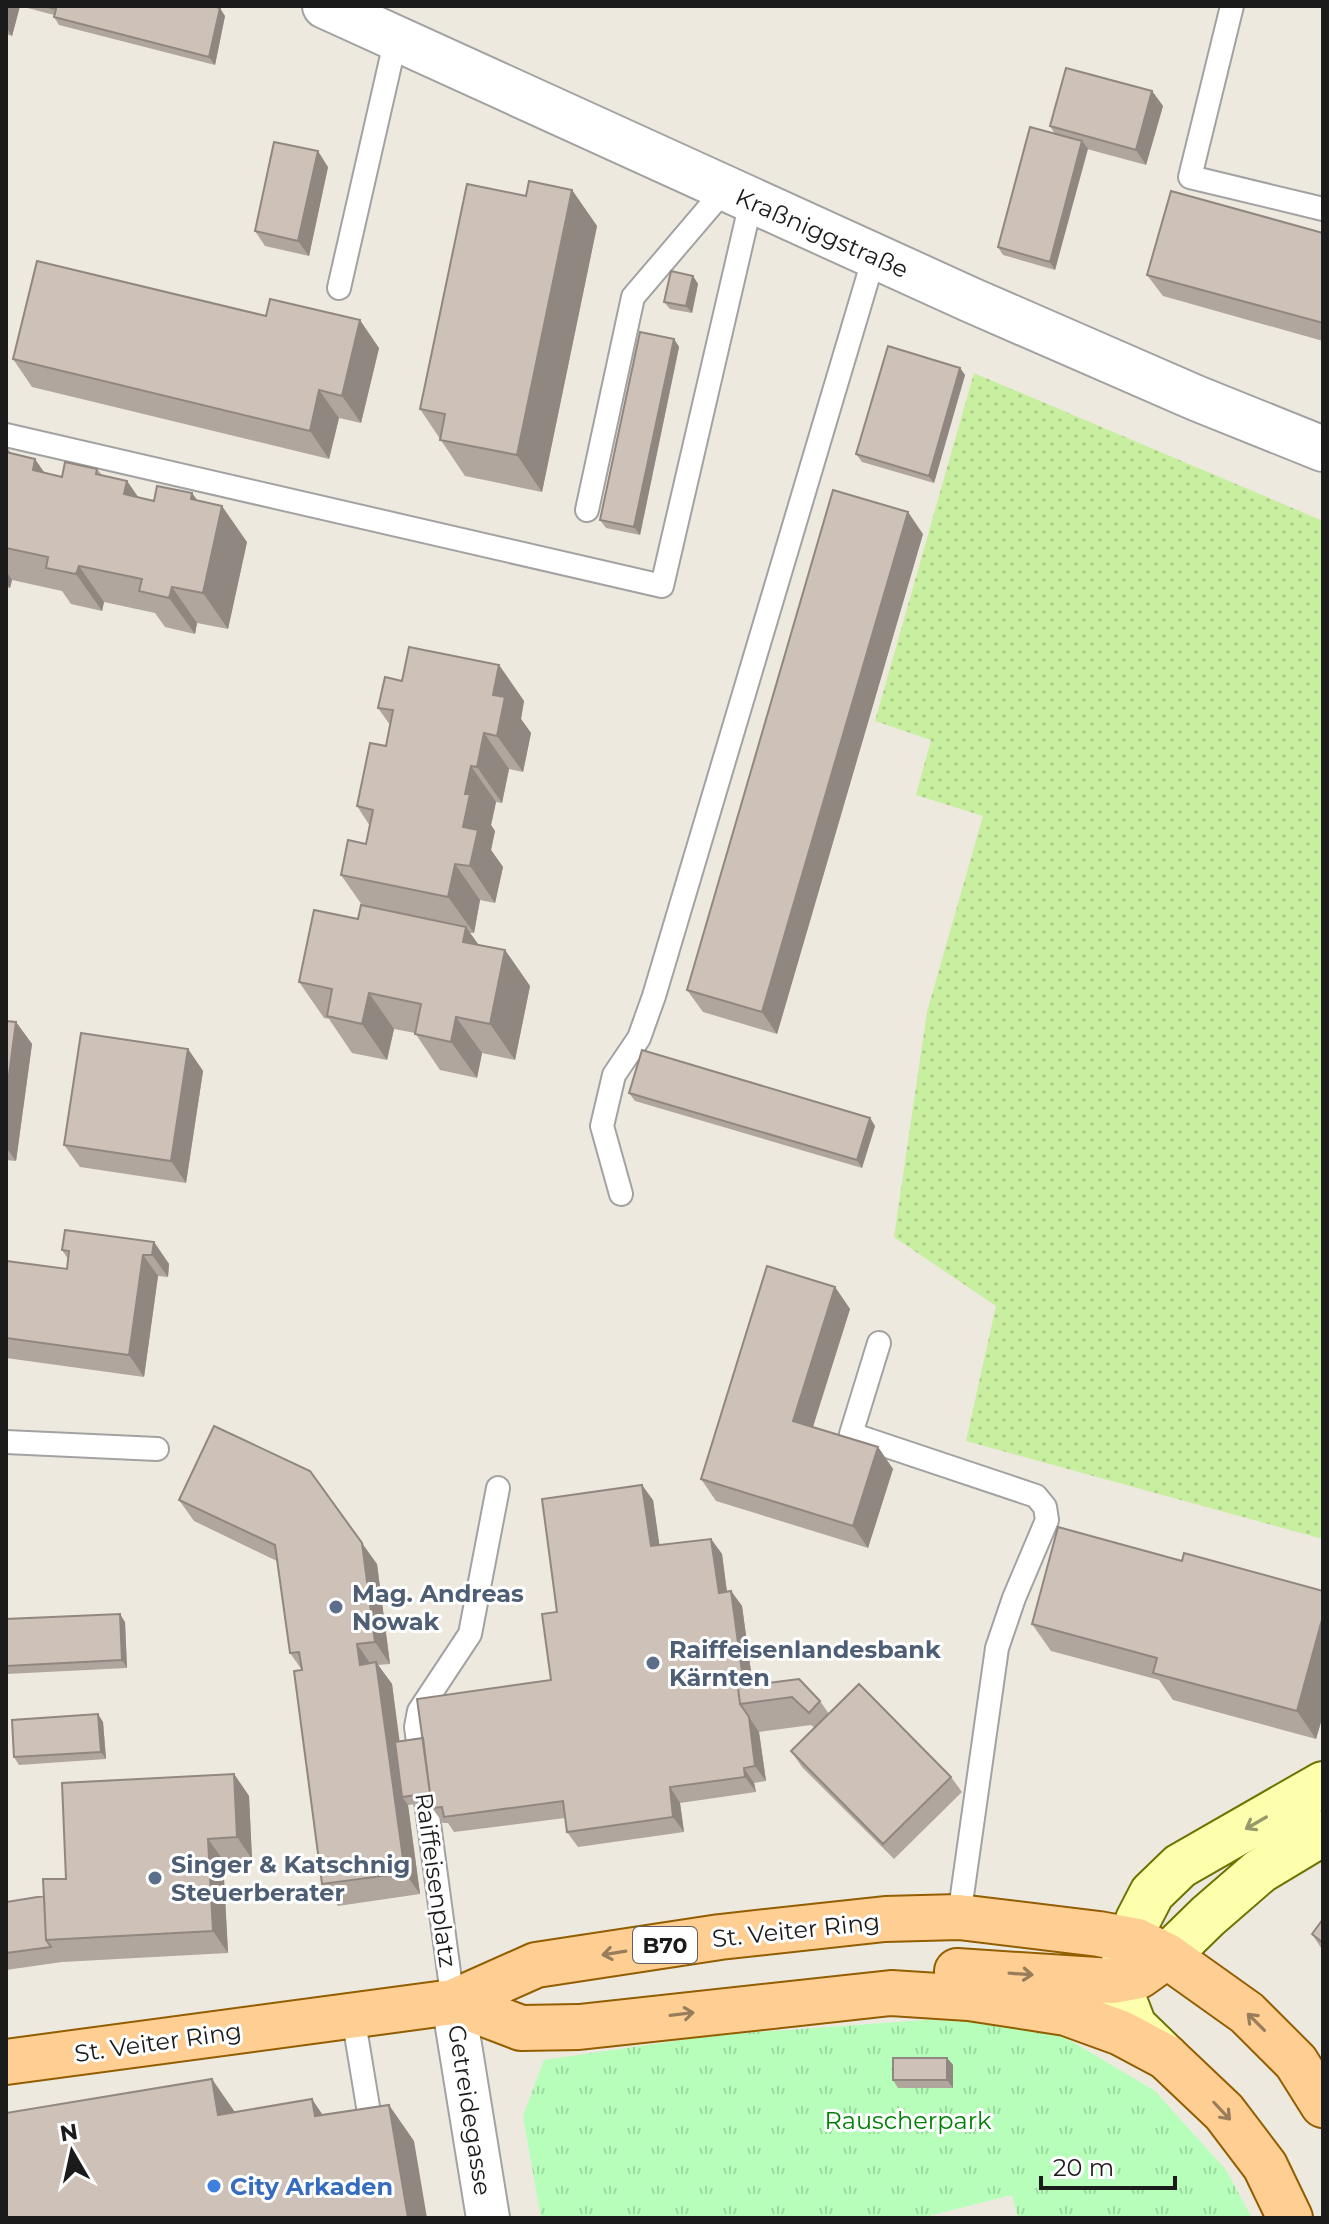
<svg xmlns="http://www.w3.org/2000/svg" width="1329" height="2224" font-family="Montserrat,sans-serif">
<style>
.grass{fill:url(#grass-dots)}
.park{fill:url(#park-tufts)}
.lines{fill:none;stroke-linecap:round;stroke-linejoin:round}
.service-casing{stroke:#a2a2a2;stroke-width:26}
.minor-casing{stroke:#a2a2a2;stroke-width:46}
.tertiary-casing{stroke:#a2a2a2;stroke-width:48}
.secondary-casing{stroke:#6b7400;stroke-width:48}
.primary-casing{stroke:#925e00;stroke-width:48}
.service{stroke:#fff;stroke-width:22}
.minor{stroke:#fff;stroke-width:42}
.tertiary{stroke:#fff;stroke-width:44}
.secondary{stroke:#fdffac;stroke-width:44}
.primary{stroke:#ffce93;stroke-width:44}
.wall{fill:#b1a69e}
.shaded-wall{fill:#908781}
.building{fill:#cec1b8;stroke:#908781;stroke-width:2}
.oneway{stroke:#97986b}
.oneway2{stroke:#987d5d}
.service-dot{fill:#5c6f8a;stroke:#fff;stroke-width:3}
.shop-dot{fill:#3f7fe0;stroke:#fff;stroke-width:3}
.labels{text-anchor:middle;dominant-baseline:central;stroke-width:6;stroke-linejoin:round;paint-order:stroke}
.shield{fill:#fff;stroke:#5f5f5f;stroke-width:2}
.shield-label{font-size:22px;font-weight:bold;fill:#1b1b1b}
.street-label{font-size:24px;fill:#1b1b1b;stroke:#fff}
.service-label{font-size:24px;font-weight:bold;fill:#4e5e75;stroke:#fff;text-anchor:start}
.park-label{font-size:24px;fill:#018108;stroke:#fff}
.shop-label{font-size:24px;font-weight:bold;fill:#366cbe;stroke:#fff;text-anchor:start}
</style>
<defs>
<pattern id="grass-dots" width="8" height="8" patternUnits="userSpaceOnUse" patternTransform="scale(2)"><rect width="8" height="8" fill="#c8ee9f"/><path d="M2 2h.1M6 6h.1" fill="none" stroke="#abcc88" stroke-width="1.8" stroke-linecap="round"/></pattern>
<pattern id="park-tufts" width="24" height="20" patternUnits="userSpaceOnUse" patternTransform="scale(2)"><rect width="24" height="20" fill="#b6feba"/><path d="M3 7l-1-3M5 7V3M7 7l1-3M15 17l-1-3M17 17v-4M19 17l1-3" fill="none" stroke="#9cd99f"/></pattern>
</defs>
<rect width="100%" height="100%" fill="#eee9df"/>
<path class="grass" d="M974,373L1323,521V1539L966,1441L996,1306L894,1237L927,1012L983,816L916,795L931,740L875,721Z"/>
<path class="park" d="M924,2020L983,2022L1063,2036L1155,2091L1226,2170L1252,2218H1018L1012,2195L921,2218H541L523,2116L544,2060L716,2035Z"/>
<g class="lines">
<g class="service-casing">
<path id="service" d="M1232,6L1190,177L1323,209
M339,288L396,38
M6,435L662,586L751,202
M587,510L633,297L725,189
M621,1194L602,1126L614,1075L639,1038L654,996L874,257
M879,1343L851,1434L1036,1496L1045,1507L1047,1520L1014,1598L997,1648L959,1917
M6,1442L157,1449
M453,2002L416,1727L419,1711L470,1634L498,1488
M353,2016L373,2137"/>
</g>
<g class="minor-casing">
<path id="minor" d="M453,2002L488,2218"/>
</g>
<g class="tertiary-casing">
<path id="tertiary" d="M325,6L971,300L1196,398L1323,449"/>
</g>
<g class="secondary-casing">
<path id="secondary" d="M1167,1956L1208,1916L1260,1871L1323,1833
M1166,2057L1134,2026L1124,2000L1122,1979L1125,1954L1138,1920L1152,1893L1180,1866L1323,1784"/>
</g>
<g class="primary-casing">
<path id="primary" d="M957,1971L1112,1981L1139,1976L1167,1956
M453,2002L521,2028L579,2027L891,1993L969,1998L1066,2013L1121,2033L1166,2057L1224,2112L1265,2166L1290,2218
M6,2062L453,2002L536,1965L720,1937L885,1919L959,1917L1099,1934L1137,1941L1167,1956L1247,2013L1296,2062L1323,2105"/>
</g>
<use href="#service" class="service"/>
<use href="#minor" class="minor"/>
<use href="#tertiary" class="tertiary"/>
<use href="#secondary" class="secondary"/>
<use href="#primary" class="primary"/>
</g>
<path class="wall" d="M6,6H213L225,16L215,65L59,25L54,17V15L20,6L12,36L6,34Z
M1152,91L1163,106L1146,165L1087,149L1055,270L1003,255L998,247L1055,134L1050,126Z
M328,167L309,256L265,246L255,231Z
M572,190L597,226L542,492L465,476L420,409L526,196Z
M1323,233V341L1163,296L1147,275Z
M693,276L698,284L692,313L670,309L664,302Z
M674,339L679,347L640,535L606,528L600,520Z
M379,348L361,423L339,418L329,459L32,387L13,359Z
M960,368L965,375L934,483L862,462L856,454Z
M6,446L11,453L45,473L62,477L97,469L102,475L127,481L138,497L154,501L192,493L197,500L247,542L228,629L197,623L195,634L165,627L155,613L104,602L102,611L71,604L62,591L12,580L10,588L6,587Z
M923,534L777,1034L703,1012L687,990Z
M499,665L524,701L521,719L531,733L523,772L509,769L502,803L496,802L491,825L495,831L491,850L503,867L495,903L480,900L474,933H470L479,945L505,950L530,986L515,1060L482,1053L477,1078L440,1070L415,1033L394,1029L387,1060L352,1053L329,1019L324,1018L299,982L358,919L362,905L341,875L366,844L370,826L357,806L386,746L390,725L378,708L402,681Z
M6,1021L16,1022L32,1044L16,1161L6,1160Z
M188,1049L203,1071L186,1183L80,1167L64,1145Z
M629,1093L870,1118L875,1126L862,1168L635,1101Z
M154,1242L169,1264L168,1277L158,1276L144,1377L6,1358V1261L67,1269L68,1259L62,1250Z
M835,1287L850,1309L813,1427L878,1447L893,1469L868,1548L716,1501L701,1479Z
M179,1500L377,1564L390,1664L378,1665L392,1684L399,1742L423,1738L551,1680L557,1612L653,1500L659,1545L711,1539L722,1554L727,1592L731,1591L742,1606L753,1685L820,1701L829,1714L951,1777L962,1792L894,1859L802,1767L791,1751L815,1728L811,1725L759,1732L766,1781L754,1783L756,1792L680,1803L684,1832L578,1847L567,1832L565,1818L454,1832L448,1823H443L432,1808L431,1802L408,1805L420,1894L338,1906L322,1884L302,1670L290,1653L277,1561L194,1521Z
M1182,1561L1323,1591V1715L1316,1739L1173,1700L1159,1680L1051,1651L1032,1624Z
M6,1619L125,1622L127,1668L6,1674Z
M103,1722L106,1759L19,1765L14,1757Z
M234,1774L249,1796L252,1859L223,1860L228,1953L62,1962L6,1970V1902L44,1896L66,1879Z
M1323,1919V1951L1312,1934Z
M947,2058L953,2065V2088H898L893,2080Z"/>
<path class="shaded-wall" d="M6,6H20L12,36L6,27Z
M220,8L225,16L215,65L209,57Z
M1152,91L1163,106L1146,165L1136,150Z
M1082,141L1088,149L1055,270L1050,262Z
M318,151L328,167L309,256L298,241Z
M572,190L597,226L542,492L517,455Z
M693,276L698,284L692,313L686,306Z
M360,320L379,348L361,423L342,396Z
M674,339L679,347L640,535L634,527Z
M960,368L965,375L934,483L929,476Z
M319,390L339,418L329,459L310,431Z
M35,459L60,495L33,470Z
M127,481L152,517L124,494Z
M192,493L217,529L222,506L247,542L228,629L203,593L191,499Z
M908,512L923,534L777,1034L762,1012Z
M79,566L104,602L102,611L76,574Z
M6,571L12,580L10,588L6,582Z
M172,587L197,623L195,634L169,598Z
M499,665L524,701L521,719L531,733L523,772L497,736L493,695Z
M484,733L509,769L502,803L477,767Z
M471,766L496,802L491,825L495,831L491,850L503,867L495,903L470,866L463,827L465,794Z
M455,864L480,900L474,933L448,897Z
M466,927L491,963L463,942Z
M505,950L530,986L515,1060L490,1024Z
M369,993L394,1029L387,1060L362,1024Z
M456,1017L482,1053L477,1078L451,1042Z
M16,1022L32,1044L16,1161L6,1147V1098Z
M188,1049L203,1071L186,1183L171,1161Z
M870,1118L875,1126L862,1168L857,1160Z
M154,1242L169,1264L168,1277L152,1255Z
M143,1255L158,1276L144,1377L129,1355Z
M835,1287L850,1309L808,1442L793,1421Z
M878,1447L893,1469L868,1548L853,1526Z
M642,1485L653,1500L662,1562L651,1546Z
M711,1539L722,1554L729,1608L719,1593Z
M362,1543L377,1564L390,1664L375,1642Z
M731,1591L742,1606L755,1702L747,1703Z
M120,1614L125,1622L127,1668L122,1660Z
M1323,1616V1715L1316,1739L1297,1711Z
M357,1644L372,1666L360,1665Z
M376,1662L392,1684L407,1796L402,1797L408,1805L420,1894L405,1873Z
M98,1714L103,1722L106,1759L101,1752Z
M749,1717L759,1732L766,1781L755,1766Z
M744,1768L754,1783L756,1792L745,1777Z
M234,1774L249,1796L252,1859L237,1837Z
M670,1787L680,1803L684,1832L673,1817Z
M208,1839L223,1860L228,1953L213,1931Z
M947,2058L953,2065V2088L947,2080Z
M212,2079L237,2115H218Z
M312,2099L337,2136L315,2116Z
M389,2105L414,2141L427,2218H408Z"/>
<path class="building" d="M43,6H213L220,8L209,57L54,17L56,9Z
M1066,68L1152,91L1136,150L1050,126Z
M1030,127L1082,141L1050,262L998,247Z
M274,142L318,151L298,241L255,231Z
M529,181L572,190L517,455L440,440L445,414L420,409L467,184L526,196Z
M1171,191L1323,233V323L1147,275Z
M37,261L266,316L270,299L360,320L342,396L319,390L310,431L13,359Z
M671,271L693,276L686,306L664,302Z
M640,332L674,339L634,527L600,520Z
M888,346L960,368L929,476L856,454Z
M6,452L35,459L33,470L62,477L65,462L97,469L96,474L127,481L124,494L154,501L157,486L192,493L191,499L222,506L203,593L172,587L169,598L139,591L142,579L79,566L76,574L46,568L48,557L6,548Z
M833,490L908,512L762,1012L687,990Z
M409,647L499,665L493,695L505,697L497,736L484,733L477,767L471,766L465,794H470L463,827L478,830L470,866L455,864L448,897L341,875L348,840L366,844L373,810L357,806L370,743L386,746L393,710L378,708L385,677L402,681Z
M361,905L466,927L463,942L505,950L490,1024L456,1017L451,1042L415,1034L421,1004L369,993L362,1024L327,1016L332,989L299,982L314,910L358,919Z
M6,1021L16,1022L6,1098Z
M81,1033L188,1049L171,1161L64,1145Z
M642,1050L870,1118L857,1160L629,1093Z
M65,1230L154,1242L152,1255H143L129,1355L6,1338V1261L67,1269L69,1251L62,1250Z
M767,1266L835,1287L793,1421L878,1447L853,1526L701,1479Z
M214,1426L310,1471L362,1543L375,1642L357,1644L360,1665L376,1662L405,1873L322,1884L294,1671L302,1670L299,1652L290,1653L275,1545L179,1500Z
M642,1485L651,1546L711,1539L719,1593L731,1591L744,1686L738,1687L740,1704L749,1717L755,1766L744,1768L745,1777L670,1787L673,1817L567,1832L563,1801L444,1817L442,1807L432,1808L417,1699L551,1680L542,1614L557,1612L542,1499Z
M1058,1527L1182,1561L1184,1553L1323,1591V1616L1297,1711L1153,1673L1157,1658L1032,1624Z
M120,1614L122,1660L6,1666V1619Z
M799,1679L820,1701L809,1713L792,1697L740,1704L738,1687Z
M859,1684L951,1777L883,1844L791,1751Z
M98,1714L101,1752L14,1757L12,1720Z
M423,1738L430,1793L402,1797L395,1742Z
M234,1774L237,1837L208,1839L213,1931L46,1940L43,1879H66L62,1783Z
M44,1896L46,1940L51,1947L6,1953V1902Z
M1323,1919V1943L1312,1934Z
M893,2058H947V2080H893Z
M212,2079L218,2115L312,2099L315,2116L389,2105L408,2218H6V2113Z"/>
<defs><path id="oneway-shaft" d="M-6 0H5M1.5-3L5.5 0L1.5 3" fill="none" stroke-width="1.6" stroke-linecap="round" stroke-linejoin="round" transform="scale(2)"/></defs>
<use class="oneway" href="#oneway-shaft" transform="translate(1256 1823) rotate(150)"/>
<g class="oneway2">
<use href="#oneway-shaft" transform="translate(614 1953) rotate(171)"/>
<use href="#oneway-shaft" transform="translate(1021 1974) rotate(4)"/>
<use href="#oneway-shaft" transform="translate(682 2014) rotate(-7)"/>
<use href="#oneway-shaft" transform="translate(1256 2022) rotate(-135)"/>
<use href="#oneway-shaft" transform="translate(1222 2111) rotate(47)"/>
</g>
<g class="service-dot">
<circle cx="336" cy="1607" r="8"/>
<circle cx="653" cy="1663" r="8"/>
<circle cx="155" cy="1878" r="8"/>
</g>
<circle class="shop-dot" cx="214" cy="2186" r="8"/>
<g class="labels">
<rect class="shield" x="633" y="1927" width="64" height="36" rx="6"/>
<g class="shield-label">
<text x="665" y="1945">B70</text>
</g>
<g class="street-label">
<text transform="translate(822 233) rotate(24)">Kraßniggstraße</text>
<text transform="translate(436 1880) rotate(82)">Raiffeisenplatz</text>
<text transform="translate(796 1930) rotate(-6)">St. Veiter Ring</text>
<text transform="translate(158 2042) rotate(-8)">St. Veiter Ring</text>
<text transform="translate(470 2110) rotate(81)">Getreidegasse</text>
</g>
<g class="service-label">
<text x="352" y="1593">Mag. Andreas<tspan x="352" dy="28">Nowak</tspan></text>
<text x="669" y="1649">Raiffeisenlandesbank<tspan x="669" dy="28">Kärnten</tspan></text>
<text x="171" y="1864">Singer &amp; Katschnig<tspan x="171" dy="28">Steuerberater</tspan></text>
</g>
<g class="park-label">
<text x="908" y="2120">Rauscherpark</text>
</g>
<g class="shop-label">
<text x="230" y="2186">City Arkaden</text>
</g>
</g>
<rect width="1329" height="2224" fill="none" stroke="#1b1b1b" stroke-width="16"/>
<g transform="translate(72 2152) rotate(351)" stroke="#ffffff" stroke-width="6" paint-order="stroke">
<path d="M0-6L14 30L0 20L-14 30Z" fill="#1b1b1b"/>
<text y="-12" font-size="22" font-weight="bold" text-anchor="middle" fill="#1b1b1b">N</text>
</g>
<path d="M1041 2176v12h134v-12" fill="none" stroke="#1b1b1b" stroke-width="4"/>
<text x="1053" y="2176" font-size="24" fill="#1b1b1b" stroke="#ffffff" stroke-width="6" paint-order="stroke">20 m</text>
</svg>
